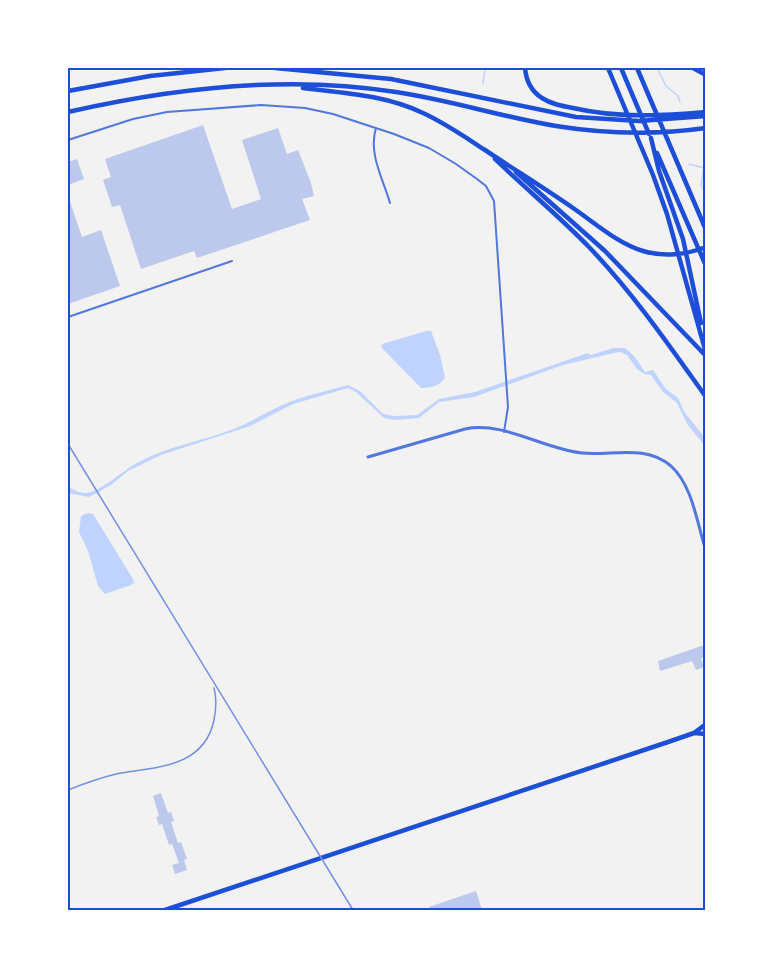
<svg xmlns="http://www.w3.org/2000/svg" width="773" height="978" font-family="Roboto,sans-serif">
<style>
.water{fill:#bfd3fe}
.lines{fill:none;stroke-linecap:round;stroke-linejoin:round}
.stream{stroke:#bfd3fe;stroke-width:1.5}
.building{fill:#bdc9ec}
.minor{stroke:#5277de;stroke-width:2}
.tertiary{stroke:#5277de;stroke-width:3}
.primary{stroke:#1d4ed8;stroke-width:4.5}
.motorway{stroke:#1d4ed8;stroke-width:4.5}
.rail{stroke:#7290e2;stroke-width:1.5}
.neatline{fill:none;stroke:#1d4ed8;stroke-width:2}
</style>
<rect width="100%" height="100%" fill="#f2f2f2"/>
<path class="water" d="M426,331H431L440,355L445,378C439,386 431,388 421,388L381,347L382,344Z
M613,348H625L635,357L645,372L653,370L666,389L678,398L685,413L702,434L705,441V446L687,424L677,403L663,392L651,375L644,374L637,369L627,355L620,352L614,353L563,365L474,397L439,402L419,418L395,420L384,418L356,392L348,388L293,404L250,426L161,455L128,471L111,485L89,497L68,493V487C73,489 79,493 85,493C100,493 123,470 137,463C165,447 198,442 228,431C252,423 271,408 295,400C312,394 331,390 348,385L360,391L383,414L394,416L417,415L439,399L475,392L582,355L587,353L591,355Z
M88,513L93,514L133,579L134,582L131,585L105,594L98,586L88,551L79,532L81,516Z"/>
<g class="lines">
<path class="stream" d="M657,68L666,86L678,96L680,102
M483,84L485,68
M689,164L704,168L701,185L706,195"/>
</g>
<path class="building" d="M203,125L232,209L261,199L242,140L278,128L287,154L298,150L311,183L314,196L302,199L310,220L197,258L194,251L141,269L120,205L112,207L103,180L111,177L105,159Z
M77,159L84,179L68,185V162Z
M68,196L82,237L101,230L120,286L68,304Z
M701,646H706L705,657L701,658L704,667L696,670L692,661L660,671L658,661Z
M161,793L168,813L171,812L174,821L171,822L178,843L181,842L187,859L184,860L187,870L175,874L172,865L179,863L172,844L169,845L162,824L159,825L156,817L159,816L153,796Z
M476,891L482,910H431L429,907Z"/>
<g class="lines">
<path class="minor" d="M376,128C368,153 383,179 390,203
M68,140L133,119L167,112L261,105L305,108L333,114L394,134L429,148L456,164L477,179L486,186L494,201L508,407L504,432
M68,317L232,261"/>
<path class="tertiary" d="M368,457L465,429C504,421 543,449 582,453C612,456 645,444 671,466C693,486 697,524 706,551"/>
<path class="primary" d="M694,733L706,724
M165,910L668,742L694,733L706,734"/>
<path class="motorway" d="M275,68L391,79L576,117L639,121L706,116
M525,68C526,80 531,91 542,98C551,104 562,106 573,108C617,118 661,116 706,112
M608,68L653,175L667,214L706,353
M621,68L649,134
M637,68L706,230
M693,68L706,75
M303,88C344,93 385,95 423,113C445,123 465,137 485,150C515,170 544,188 573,208C595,223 617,243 643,251C663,257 686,255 706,247
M68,91L150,76L225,68
M68,112C173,88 290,75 396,92C450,100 502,117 556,126C606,134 656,135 706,128
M651,138L659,171L683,239L701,323
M657,153L706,266
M495,159C526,189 559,216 589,247C633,293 669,345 706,397
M516,172L605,251L706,356"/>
<path class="rail" d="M68,444L353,910
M68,790C83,784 100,778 116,774C153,767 204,769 214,720C216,710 217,699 214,688"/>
</g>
<rect width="773" height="978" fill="none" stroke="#ffffff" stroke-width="138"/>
<rect x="69" y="69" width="635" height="840" class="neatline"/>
</svg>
